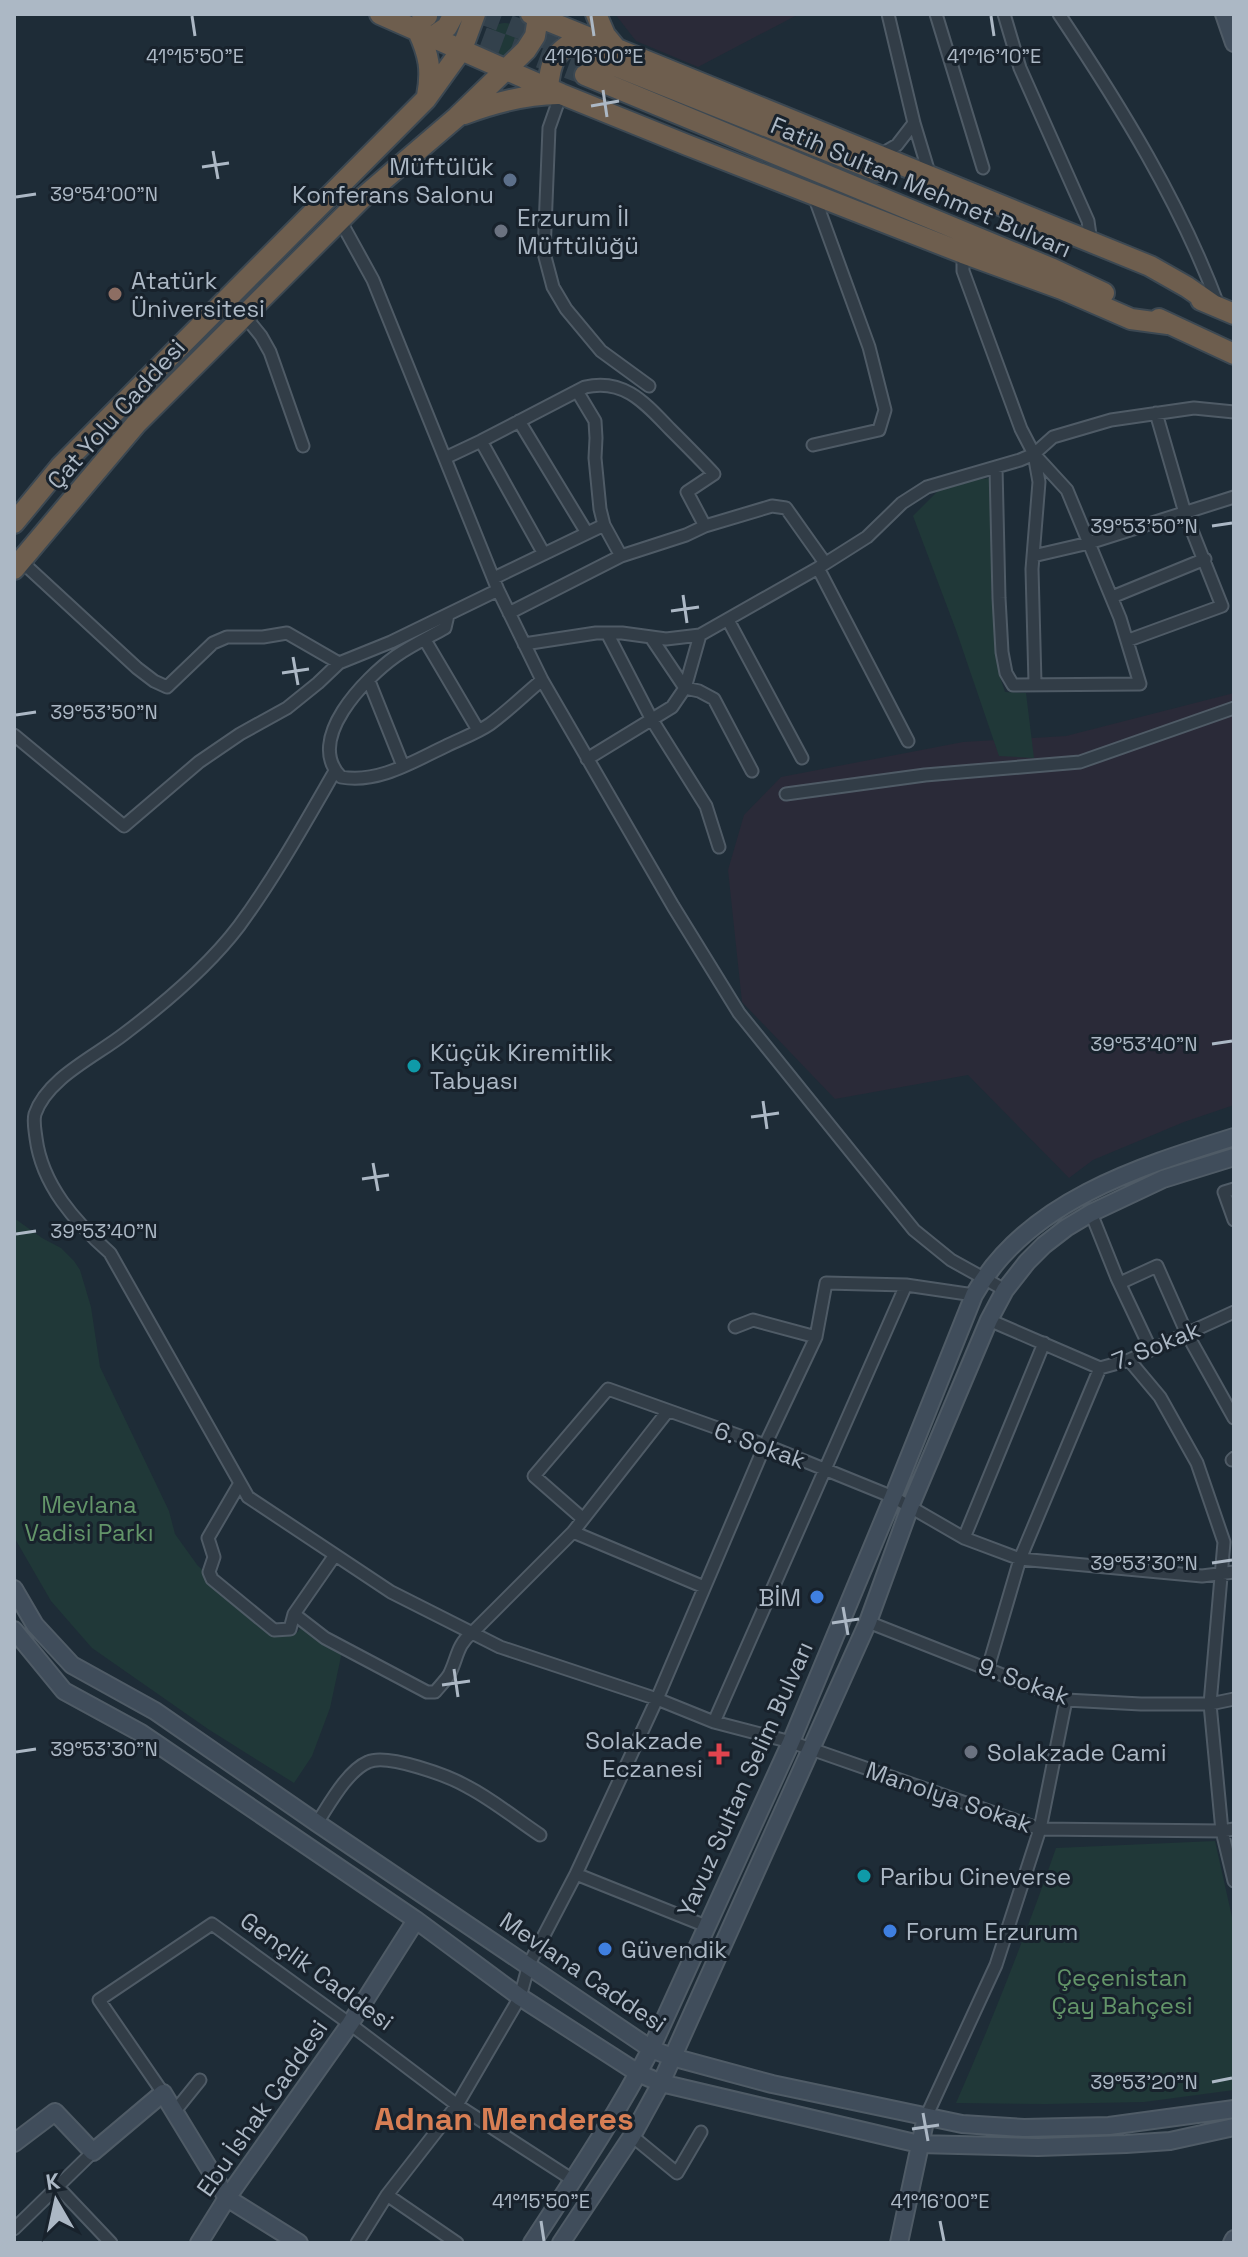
<svg xmlns="http://www.w3.org/2000/svg" width="1248" height="2257" font-family="'Space Grotesk',sans-serif">
<style>
.medical{fill:#2a2a38}
.green{fill:#203838}
.lines{fill:none;stroke-linecap:round;stroke-linejoin:round}
.highway-tunnel{stroke:#33414c;stroke-width:20;stroke-dasharray:20 10;stroke-linecap:butt}
.street-casing{stroke:#4f5b66;stroke-width:15}
.secondary-casing{stroke:#4f5b66;stroke-width:20}
.highway-casing{stroke:#3c4852;stroke-width:24}
.street{stroke:#323d47;stroke-width:11}
.secondary{stroke:#404d5b;stroke-width:16}
.highway{stroke:#6e5e4e;stroke-width:20}
.ticks{fill:none;stroke:#acb8c5;stroke-width:3}
.service-dot{fill:#5c6f8a;stroke:#18222c;stroke-width:3}
.worship-dot{fill:#6b7280;stroke:#18222c;stroke-width:3}
.education-dot{fill:#8d6e63;stroke:#18222c;stroke-width:3}
.culture-dot{fill:#0f9aa8;stroke:#18222c;stroke-width:3}
.shop-dot{fill:#3f7fe0;stroke:#18222c;stroke-width:3}
.health-dot{fill:#e0444e;stroke:#18222c;stroke-width:3}
.labels{text-anchor:middle;dominant-baseline:central;stroke-width:6;stroke-linejoin:round;paint-order:stroke}
.poi-label{font-size:24px;fill:#acb8c5;stroke:#18222c;text-anchor:start}
.street-label{font-size:24px;fill:#acb8c5;stroke:#18222c}
.park-label{font-size:24px;fill:#639569;stroke:#18222c}
.district-label{font-size:32px;font-weight:bold;fill:#d77e54;stroke:#18222c}
.ticks-label{font-size:20px;text-anchor:middle;fill:#acb8c5;stroke:#18222c;stroke-width:6;stroke-linejoin:round;paint-order:stroke}
</style>
<rect width="100%" height="100%" fill="#1e2c37"/>
<path class="medical" d="M615,14H799L698,67L636,41Z
M1234,693V1105L1184,1122L1093,1160L1069,1178L968,1075L835,1099L742,1002L728,870L744,815L781,777L963,742L1066,736Z"/>
<path class="green" d="M488 40a17 17 0 1 1 34 0a17 17 0 1 1-34 0Z
M992,478L991,594L1001,680L1005,692L1026,693L1034,758L999,756L956,630L913,516L938,491L969,480Z
M14,1218L42,1238L61,1248L74,1261L80,1270L91,1307L100,1367L169,1511L175,1534L198,1566L281,1634L298,1632L303,1621L343,1647L330,1708L312,1756L294,1783L208,1729L92,1648L51,1601L14,1537Z
M1215,1841L1234,1926V2090L1144,2102L1046,2104L956,2103C993,2019 1026,1934 1056,1848Z"/>
<g class="lines">
<path class="highway-tunnel" d="M481,14L593,57
M427,16L585,75"/>
<g class="street-casing">
<path id="street" d="M888,14L914,123L930,176
M936,14L983,168
M1004,14L1020,68L1088,221L1091,242
M1059,14C1121,107 1180,202 1219,307
M561,94L549,128L544,253L553,287L566,309L601,351L649,386
M880,155L897,145L914,123
M340,220L373,280L498,590L542,680L673,906L739,1013L914,1230L951,1260L1005,1290
M963,253V271L1021,429L1034,454L1039,482L1032,569L1035,683
M244,315L261,336L270,352L303,446
M577,391L595,421L596,438L595,458L600,509L604,525L621,556
M519,421L587,533
M481,441L544,554
M813,445L879,430L885,410L869,347L814,196
M445,458L481,441L585,387C624,378 645,403 670,429C685,444 700,459 714,474L687,492L705,526
M996,467L999,598L1002,652L1006,673L1013,685L1140,684L1120,618L1067,490L1034,454
M1033,556L1089,543L1234,497
M21,561L137,668L154,681L167,687L213,643L227,637H263L287,633L339,663L391,642L498,590
M818,568L908,741
M494,578L604,525
M1112,597L1205,559
M509,613L621,556L686,535L705,526L772,506L786,508L825,563
M448,615L445,628C429,637 412,645 396,656C365,678 304,740 341,777C378,784 414,761 446,746C460,739 477,733 490,724C508,711 525,694 542,680
M728,620L802,758
M607,633L652,720L706,806L719,847
M652,639L685,688L699,691L714,699L752,771
M425,640L478,730
M1129,640L1222,606L1185,513L1156,413
M524,644L596,633H622L666,639L700,635L818,568L867,537L902,503L927,487L1020,460L1034,454L1053,437L1111,420L1194,408L1234,412
M369,681L403,766
M14,735L124,826L199,762L240,734L287,708L318,683L339,663
M587,759L672,707L685,688L700,635
M335,771C305,823 275,877 239,926C208,967 165,1003 124,1034C96,1056 47,1078 35,1114C33,1121 35,1130 36,1138C42,1185 75,1222 110,1253L248,1497L391,1592L500,1647L657,1699L714,1722L791,1742L1040,1829L1222,1831L1234,1829
M786,794L925,775L1080,762L1234,708
M1234,1189L1224,1192L1234,1220
M1091,1213L1117,1278L1151,1350
M1120,1283L1157,1266L1187,1334L1234,1418
M989,1320L1100,1368L1129,1360L1234,1312
M735,1327L753,1320L816,1337
M1129,1360L1160,1397L1197,1463L1224,1542L1210,1704L1222,1831L1234,1881
M1232,1460L1234,1458
M240,1483L208,1538L214,1557L209,1572L212,1579L274,1630L290,1629L294,1614L335,1555
M582,1518L534,1476L608,1389L765,1445L893,1497L964,1538L1020,1559L1202,1576L1234,1572
M573,1532L704,1587
M964,1538L1044,1343
M294,1614L325,1638L427,1692H435C439,1687 445,1681 449,1675C457,1660 457,1644 472,1633L573,1532L667,1412
M868,1622L1066,1700L1141,1704H1210L1234,1699
M988,1668L1020,1559L1100,1368
M714,1722L906,1285
M317,1823C329,1805 347,1771 368,1762C387,1753 449,1776 468,1787C493,1800 516,1819 540,1835
M576,1874L706,1926
M163,2093L99,2000L212,1924L350,2024L457,2105L573,2180
M175,2111L200,2080
M926,2117L996,1965L1040,1829L1066,1700
M632,2136L677,2173L701,2132
M57,2186L111,2243
M387,2195L457,2243
M14,2229L93,2152
M357,2243L387,2195L457,2105L520,1997L529,1964L576,1874L657,1699L765,1445L816,1337L826,1283L906,1285L974,1295"/>
</g>
<g class="secondary-casing">
<path id="secondary" d="M1224,14L1234,43
M14,1589L35,1625L72,1665L155,1711L317,1823L651,2049L672,2057L772,2084L962,2124L1024,2128L1109,2126L1234,2109
M14,1630L64,1691L141,1733L416,1920L520,1997L638,2073L661,2083L919,2144L1038,2147L1126,2144L1170,2141L1234,2127
M14,2143L55,2112L93,2152L163,2093L227,2198L299,2243
M199,2243L227,2198L350,2024L416,1920
M532,2243C573,2180 616,2116 651,2049L791,1742L893,1497L974,1295C1026,1202 1138,1167 1234,1137
M561,2243L632,2136L661,2083L868,1622L910,1507L989,1320L1005,1290L1027,1262L1044,1245L1066,1228L1091,1213L1163,1179L1234,1157
M899,2243L926,2117
M1232,2243L1234,2239"/>
</g>
<g class="highway-casing">
<path id="highway" d="M380,14L561,94L687,145L963,253L1062,289L1131,319L1168,324
M422,14L427,16
M531,14L1150,266L1187,287L1213,305
M596,14L605,35L619,52
M418,31C429,55 432,70 427,96
M432,37L447,27L454,14
M593,57L878,171
M585,75L1053,269L1104,293
M548,88C551,56 556,52 583,36
M464,114C494,103 525,94 558,94
M1201,300L1234,314
M1159,319L1234,354
M14,523L60,467L426,99L462,49L475,14
M14,569L136,424L360,200L457,117L526,50L535,36L538,17"/>
</g>
<use href="#street" class="street"/>
<use href="#secondary" class="secondary"/>
<use href="#highway" class="highway"/>
</g>
<path class="ticks" d="M192,16L195,36M591,16L594,36M991,16L994,36M603,90L607,117M591,106L619,101M213,151L218,179M202,167L229,163M16,197L36,194M1212,526L1232,523M683,595L687,623M671,611L699,607M293,657L298,685M282,673L309,669M16,715L36,712M1212,1044L1232,1041M763,1101L767,1129M751,1117L779,1113M373,1163L378,1191M362,1179L389,1175M16,1234L36,1231M1212,1563L1232,1560M843,1607L848,1635M832,1623L859,1619M454,1669L458,1697M442,1685L470,1681M16,1752L36,1749M1212,2082L1232,2078M923,2113L928,2141M912,2129L939,2125M541,2221L544,2241M940,2221L944,2241"/>
<circle class="service-dot" cx="510" cy="180" r="8"/>
<g class="worship-dot">
<circle cx="501" cy="231" r="8"/>
<circle cx="971" cy="1752" r="8"/>
</g>
<circle class="education-dot" cx="115" cy="294" r="8"/>
<g class="culture-dot">
<circle cx="414" cy="1066" r="8"/>
<circle cx="864" cy="1876" r="8"/>
</g>
<g class="shop-dot">
<circle cx="817" cy="1597" r="8"/>
<circle cx="890" cy="1931" r="8"/>
<circle cx="605" cy="1949" r="8"/>
</g>
<path class="health-dot" d="M715 1742h8v8h8v8h-8v8h-8v-8h-8v-8h8z"/>
<g class="labels">
<g class="poi-label">
<text x="494" y="166" text-anchor="end">Müftülük<tspan x="494" dy="28">Konferans Salonu</tspan></text>
<text x="517" y="217">Erzurum İl<tspan x="517" dy="28">Müftülüğü</tspan></text>
<text x="131" y="280">Atatürk<tspan x="131" dy="28">Üniversitesi</tspan></text>
<text x="430" y="1052">Küçük Kiremitlik<tspan x="430" dy="28">Tabyası</tspan></text>
<text x="801" y="1597" text-anchor="end">BİM</text>
<text x="703" y="1740" text-anchor="end">Solakzade<tspan x="703" dy="28">Eczanesi</tspan></text>
<text x="987" y="1752">Solakzade Cami</text>
<text x="880" y="1876">Paribu Cineverse</text>
<text x="906" y="1931">Forum Erzurum</text>
<text x="621" y="1949">Güvendik</text>
</g>
<g class="street-label">
<text transform="translate(921 187) rotate(23)">Fatih Sultan Mehmet Bulvarı</text>
<text transform="translate(116 414) rotate(-48)">Çat Yolu Caddesi</text>
<text transform="translate(1156 1345) rotate(-22)">7. Sokak</text>
<text transform="translate(760 1445) rotate(20)">6. Sokak</text>
<text transform="translate(1024 1681) rotate(20)">9. Sokak</text>
<text transform="translate(745 1779) rotate(-66)">Yavuz Sultan Selim Bulvarı</text>
<text transform="translate(949 1797) rotate(19)">Manolya Sokak</text>
<text transform="translate(317 1971) rotate(36)">Gençlik Caddesi</text>
<text transform="translate(583 1972) rotate(34)">Mevlana Caddesi</text>
<text transform="translate(262 2108) rotate(-55)">Ebu İshak Caddesi</text>
</g>
<g class="park-label">
<text x="89" y="1504">Mevlana<tspan x="89" dy="28">Vadisi Parkı</tspan></text>
<text x="1122" y="1977">Çeçenistan<tspan x="1122" dy="28">Çay Bahçesi</tspan></text>
</g>
<g class="district-label">
<text x="504" y="2119">Adnan Menderes</text>
</g>
</g>
<g class="ticks-label">
<text x="195" y="63">41°15'50"E</text>
<text x="594" y="63">41°16'00"E</text>
<text x="994" y="63">41°16'10"E</text>
<text x="104" y="201">39°54'00"N</text>
<text x="1144" y="533">39°53'50"N</text>
<text x="104" y="719">39°53'50"N</text>
<text x="1144" y="1051">39°53'40"N</text>
<text x="104" y="1238">39°53'40"N</text>
<text x="1144" y="1570">39°53'30"N</text>
<text x="104" y="1756">39°53'30"N</text>
<text x="1144" y="2089">39°53'20"N</text>
<text x="541" y="2208">41°15'50"E</text>
<text x="940" y="2208">41°16'00"E</text>
</g>
<rect width="1248" height="2257" fill="none" stroke="#acb8c5" stroke-width="32"/>
<g transform="translate(56 2201) rotate(351)" stroke="#18222c" stroke-width="6" paint-order="stroke">
<path d="M0-6L14 30L0 20L-14 30Z" fill="#acb8c5"/>
<text y="-12" font-size="22" font-weight="bold" text-anchor="middle" fill="#acb8c5">K</text>
</g>
</svg>
